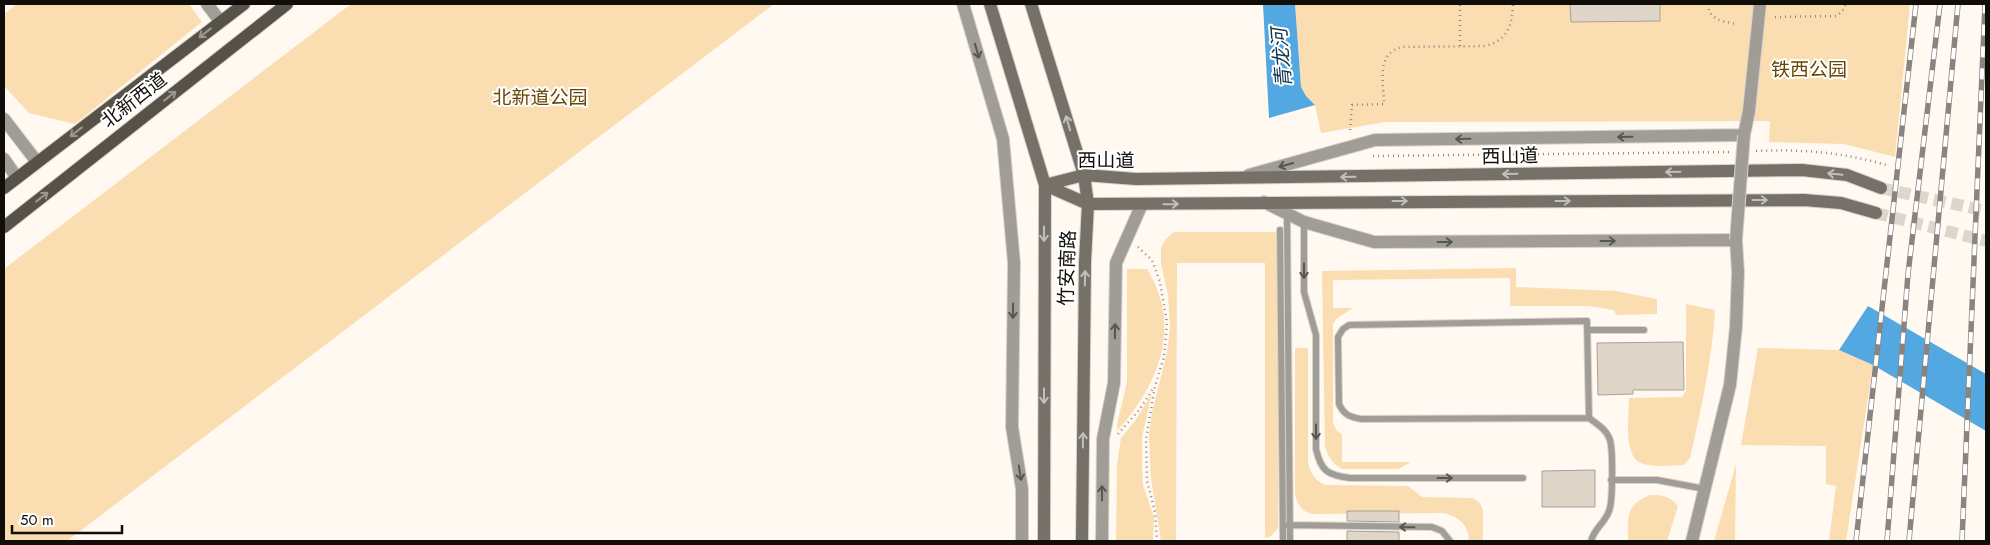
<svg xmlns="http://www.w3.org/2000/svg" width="1990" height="545" font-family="Jost,'Noto Sans SC',sans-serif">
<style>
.green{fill:#faddb1}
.water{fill:#54a8e1}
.building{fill:#e0d5c9;stroke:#aaa094}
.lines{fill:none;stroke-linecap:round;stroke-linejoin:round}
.secondary-tunnel{stroke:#dbd6ce;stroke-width:12;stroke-dasharray:12 6;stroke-linecap:butt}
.service-casing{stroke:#d9d3cc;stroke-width:8}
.minor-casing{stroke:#d9d3cc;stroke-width:14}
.tertiary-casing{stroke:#d9d3cc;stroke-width:14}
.secondary-casing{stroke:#d9d3cc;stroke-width:14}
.primary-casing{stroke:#d9d3cc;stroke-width:14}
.path{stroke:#8f8a84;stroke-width:2.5;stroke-dasharray:1 4;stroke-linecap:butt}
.service{stroke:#a09d97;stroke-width:6}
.minor{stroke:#a09d97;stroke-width:12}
.tertiary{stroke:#a09d97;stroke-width:12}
.secondary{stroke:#757169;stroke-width:12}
.primary{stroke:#575248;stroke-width:12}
.rail-casing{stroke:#89847e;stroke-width:5.5}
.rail{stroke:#fff;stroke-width:4;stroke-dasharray:11;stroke-linecap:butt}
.minor-bridge-casing{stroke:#d9d3cc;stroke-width:14;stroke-linecap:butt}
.minor-bridge{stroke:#a09d97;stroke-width:12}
.oneway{stroke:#9a9791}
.oneway2{stroke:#585650}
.oneway3{stroke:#c1bfbc}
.labels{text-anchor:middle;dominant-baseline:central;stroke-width:4;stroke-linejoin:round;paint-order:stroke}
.park-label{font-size:19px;fill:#674600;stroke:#fff}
.street-label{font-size:19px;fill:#110e0a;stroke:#fff}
.water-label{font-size:20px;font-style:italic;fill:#10344c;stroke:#fff}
</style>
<rect width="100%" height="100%" fill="#fff9f1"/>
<path class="green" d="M17,4H189L202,22L75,124L29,113L4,86V14Z
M351,4H774L67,541H4V269Z
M1295,4H1910L1895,157L1844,144L1769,142L1770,121L1385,122L1321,133L1315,105L1306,96L1301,87Z
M1174,232H1278V528L1271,536L1265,538V263H1177L1176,541H1161L1151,479L1149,435L1152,412L1167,353L1170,327L1168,295L1161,264V248L1165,240Z
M1516,268V287L1616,291L1657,299V314L1616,315L1614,310L1588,306H1510V278L1333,280V308H1353L1336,319L1333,324V423L1337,431L1342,434V462H1411L1398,469H1342C1332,463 1329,458 1325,447L1322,271Z
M1127,269H1147C1183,327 1158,385 1117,431V424L1127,382Z
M1686,304L1715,310C1712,361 1701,409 1690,458L1684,465C1671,465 1654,468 1641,463C1623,456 1629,415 1629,398L1682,397L1686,391Z
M1295,348H1308V463C1311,474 1315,480 1325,485L1408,486L1422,497L1472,498L1479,502L1483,510V541H1469C1469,525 1459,517 1444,513L1312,514C1301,511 1298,505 1295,495Z
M1758,348L1839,350L1873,365L1846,541H1829L1836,486L1826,484V446L1741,445Z
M1152,393L1142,437V465L1143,485L1154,517L1153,541H1116L1117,465L1121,438L1135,421Z
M1736,464L1735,541H1714Z
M1650,495C1662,495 1670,496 1678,506L1667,541H1628C1628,517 1625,505 1650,495Z"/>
<path class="water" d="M1263,4H1295L1301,87L1306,96L1315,105L1269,118Z
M1868,306L1986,374V431L1873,365L1839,350Z"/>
<path class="building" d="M1570,4H1660V21L1571,22Z
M1683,342L1684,390H1633V394L1598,395L1597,343Z
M1595,470V507H1542V471Z
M1347,511H1399V522L1347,521Z
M1347,531L1399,532V541H1347Z"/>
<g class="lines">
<path class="secondary-tunnel" d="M1881,188L1986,211
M1876,213L1986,241"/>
<g class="service-casing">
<path id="service" d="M1287,215L1290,541
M1304,222V292L1316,335V449C1321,471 1327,475 1350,478H1523
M1280,230L1283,541
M1587,321L1589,418L1361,419C1350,417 1344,415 1339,404L1338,337L1343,329L1349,325Z
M1587,330H1644
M1589,418C1597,424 1607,430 1610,440C1613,451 1613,502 1609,511C1605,523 1595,527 1591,541
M1611,480H1657L1705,489
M1287,525L1432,527L1442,531L1450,541"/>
</g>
<g class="minor-casing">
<path id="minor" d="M207,4L220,21
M963,4L1003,139L1014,263L1012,427L1022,489V541
M1249,175L1375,140L1744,135L1749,111L1760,4
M1264,202L1304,222L1374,242L1736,240L1738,272L1736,327L1730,385L1692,541
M1102,541L1103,439L1114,383L1116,263L1142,204"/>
</g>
<g class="tertiary-casing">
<path id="tertiary" d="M4,119L37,162
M4,159L17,178"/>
</g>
<g class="secondary-casing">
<path id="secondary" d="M990,4L1045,185L1044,541
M1031,4L1084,175L1088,204L1085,262L1082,541
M1045,185L1084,175L1136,179L1802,170L1847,175L1881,188
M1045,185L1088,204L1804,200L1841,203L1876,213"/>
</g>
<g class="primary-casing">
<path id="primary" d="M4,188L244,4
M4,227L287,4"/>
</g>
<path class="path" d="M1708,4C1709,20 1722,21 1736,24
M1775,17L1837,16L1844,9L1846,4
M1460,46V4
M1350,130L1352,105L1384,104C1384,84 1375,53 1402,47L1485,46C1508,40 1512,26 1513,4
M1756,151C1802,149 1841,152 1886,165
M1373,156L1730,152
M1138,247L1152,260L1160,282L1167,323L1164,357L1155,386L1146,439L1147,481L1155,512L1157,541
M1118,434L1140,409L1154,387"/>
<use href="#service" class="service"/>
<use href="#minor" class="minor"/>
<use href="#tertiary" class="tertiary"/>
<use href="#secondary" class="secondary"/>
<use href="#primary" class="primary"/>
<g class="rail-casing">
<path id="rail" d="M1856,541L1916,4
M1887,541L1908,274L1940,4
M1909,541L1958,4
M1962,541L1985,4"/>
</g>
<use href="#rail" class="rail"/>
<g class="minor-bridge-casing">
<path id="minor-bridge" d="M1736,240L1744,135"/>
</g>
<use href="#minor-bridge" class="minor-bridge"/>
</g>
<defs><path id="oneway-shaft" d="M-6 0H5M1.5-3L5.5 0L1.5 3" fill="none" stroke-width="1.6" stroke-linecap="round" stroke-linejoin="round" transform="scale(1.25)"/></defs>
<g class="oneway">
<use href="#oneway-shaft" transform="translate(205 33) rotate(142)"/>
<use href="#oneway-shaft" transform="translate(170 96) rotate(-38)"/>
<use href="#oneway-shaft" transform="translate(76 132) rotate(142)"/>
<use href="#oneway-shaft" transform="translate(42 197) rotate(-38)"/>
</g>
<g class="oneway2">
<use href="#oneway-shaft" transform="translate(977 51) rotate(74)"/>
<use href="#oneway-shaft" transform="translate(1625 137) rotate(179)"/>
<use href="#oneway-shaft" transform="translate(1463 139) rotate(179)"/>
<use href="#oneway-shaft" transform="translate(1286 165) rotate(164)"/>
<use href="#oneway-shaft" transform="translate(1608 241)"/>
<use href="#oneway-shaft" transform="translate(1445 242)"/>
<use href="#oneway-shaft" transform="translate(1304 271) rotate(90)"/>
<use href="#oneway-shaft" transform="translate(1013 311) rotate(91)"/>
<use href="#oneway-shaft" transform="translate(1115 331) rotate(-89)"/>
<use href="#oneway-shaft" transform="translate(1316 432) rotate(90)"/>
<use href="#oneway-shaft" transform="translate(1020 473) rotate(81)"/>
<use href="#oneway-shaft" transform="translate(1445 478)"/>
<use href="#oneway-shaft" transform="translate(1102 493) rotate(-90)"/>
<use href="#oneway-shaft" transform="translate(1407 527) rotate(-179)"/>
</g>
<g class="oneway3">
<use href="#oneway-shaft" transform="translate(1068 123) rotate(-107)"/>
<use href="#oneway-shaft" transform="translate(1673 172) rotate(179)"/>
<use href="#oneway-shaft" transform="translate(1510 174) rotate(179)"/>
<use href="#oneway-shaft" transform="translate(1835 174) rotate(-174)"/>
<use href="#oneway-shaft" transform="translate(1348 177) rotate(179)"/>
<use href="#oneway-shaft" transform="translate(1760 200)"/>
<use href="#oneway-shaft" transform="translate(1400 201)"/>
<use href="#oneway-shaft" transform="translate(1563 201)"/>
<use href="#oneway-shaft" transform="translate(1171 204) rotate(-1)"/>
<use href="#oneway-shaft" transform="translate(1044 234) rotate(90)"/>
<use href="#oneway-shaft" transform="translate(1085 278) rotate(-89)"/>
<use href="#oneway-shaft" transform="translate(1044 396) rotate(90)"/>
<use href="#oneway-shaft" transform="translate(1083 440) rotate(-89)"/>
</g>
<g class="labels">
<g class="park-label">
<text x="1809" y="69">铁西公园</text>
<text x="540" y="97">北新道公园</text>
</g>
<g class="street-label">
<text transform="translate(134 100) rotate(-38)">北新西道</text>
<text transform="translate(1510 156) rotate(-1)">西山道</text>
<text x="1106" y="160">西山道</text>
<text transform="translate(1067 268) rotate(-88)">竹安南路</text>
</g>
<g class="water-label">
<text transform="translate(1282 58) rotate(-95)">青龙河</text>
</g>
</g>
<rect width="1990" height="545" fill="none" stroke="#110e0a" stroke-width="10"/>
<path d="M12 525v8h110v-8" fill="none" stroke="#110e0a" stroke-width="2.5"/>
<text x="20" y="525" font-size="15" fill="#110e0a" stroke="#ffffff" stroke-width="4" paint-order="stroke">50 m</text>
</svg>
